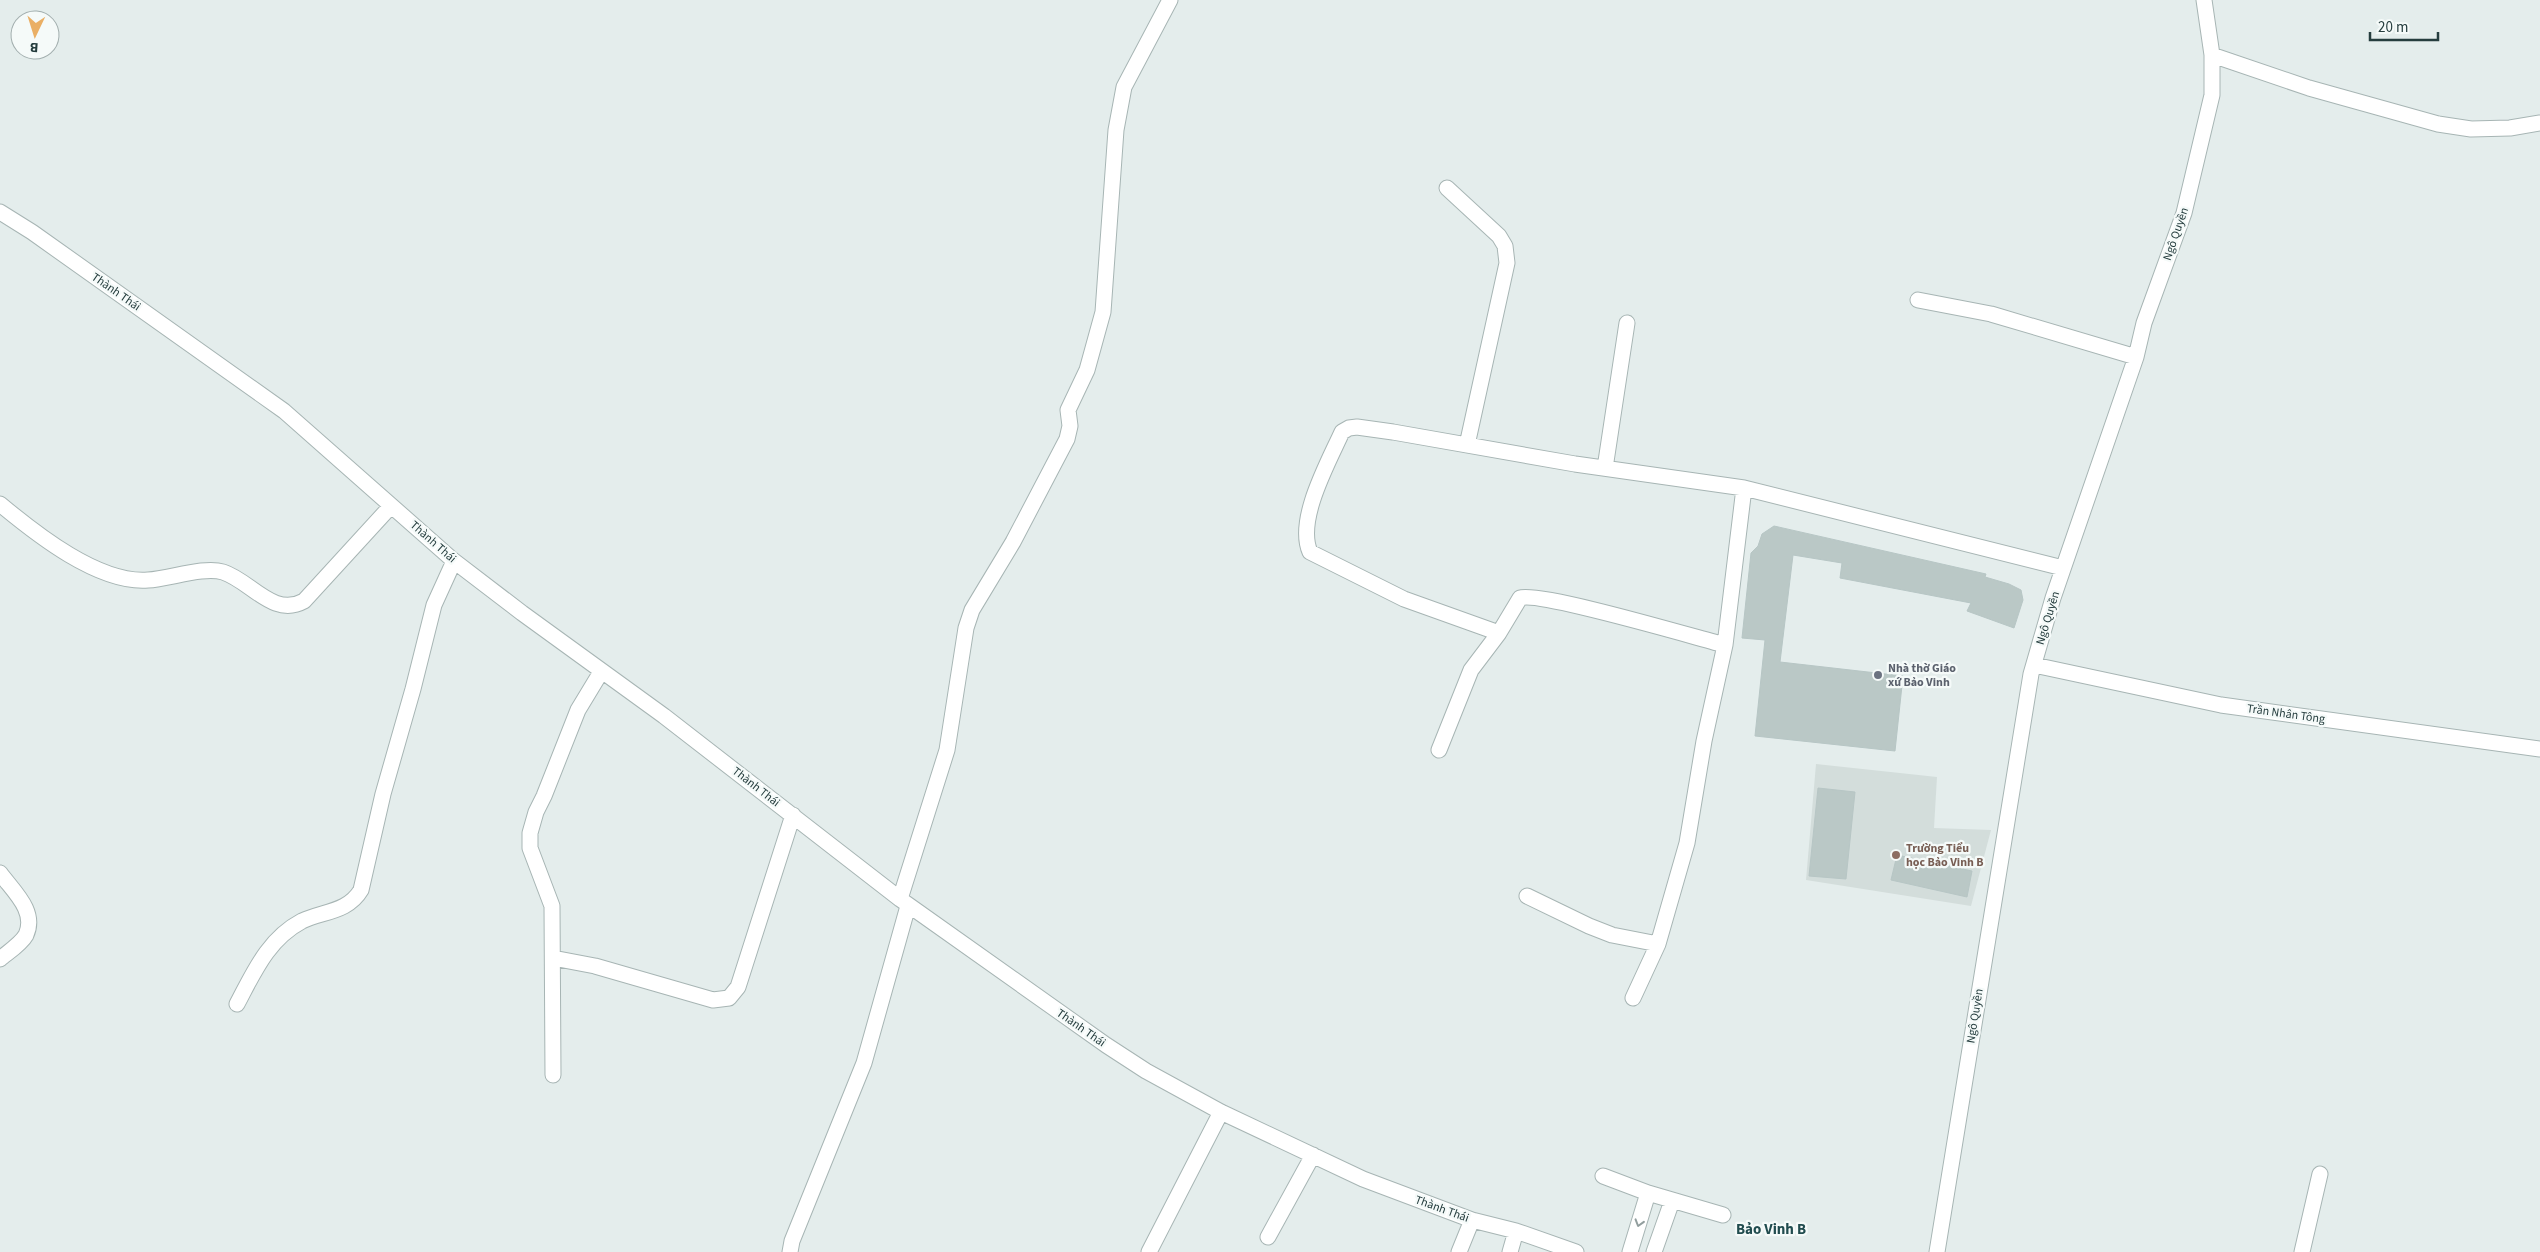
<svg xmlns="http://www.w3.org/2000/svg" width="2540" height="1252" font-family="'Source Sans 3',sans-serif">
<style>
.built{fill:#d3dddb}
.building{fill:#bac8c6;stroke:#b7c6c5}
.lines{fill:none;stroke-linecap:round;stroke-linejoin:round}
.minor-casing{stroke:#a7b5b4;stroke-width:17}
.minor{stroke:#fff;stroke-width:15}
.oneway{stroke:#929e9e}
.worship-dot{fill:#6b7280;stroke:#f5faf9;stroke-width:2}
.education-dot{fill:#8d6e63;stroke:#f5faf9;stroke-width:2}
.labels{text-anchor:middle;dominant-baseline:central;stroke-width:4.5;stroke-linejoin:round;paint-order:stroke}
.street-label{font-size:12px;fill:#253d3e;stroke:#f5faf9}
.worship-label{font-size:12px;font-weight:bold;fill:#5b616d;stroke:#f5faf9;text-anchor:start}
.education-label{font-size:12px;font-weight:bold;fill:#785e54;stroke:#f5faf9;text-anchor:start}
.quarter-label{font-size:15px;font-weight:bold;fill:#214c4f;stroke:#f5faf9}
</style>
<rect width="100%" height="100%" fill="#e4edec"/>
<path class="built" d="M1816,764L1937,777L1934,828L1991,830L1971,906L1806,880Z"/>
<path class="building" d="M1774,526L1986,574L1985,577L2009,584L2021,590L2023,600L2014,628L1967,611L1971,603L1840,578L1842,563L1793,555L1780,662L1903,676L1895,751L1755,736L1765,640L1742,638L1751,553L1758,546L1762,534Z
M1818,788L1855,792L1846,879L1809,876Z
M1897,855L1972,871L1967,897L1891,880Z"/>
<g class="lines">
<g class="minor-casing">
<path id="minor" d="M2212,55L2309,88L2438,124L2471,129L2510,128L2540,123
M1447,188L1499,236L1505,246L1507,263L1467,445
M0,212L32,232L284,411L454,561L522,613L664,716L900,899L1106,1045L1146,1071L1221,1112L1363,1179L1472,1220L1516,1231L1576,1252
M1918,300L1991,314L2136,357
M1605,468L1627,323
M0,504C36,534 99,584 148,580C169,579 204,566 223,572C251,581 273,618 304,601L391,506
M1499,633L1404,599L1310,552C1296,520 1328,463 1342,432L1349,428L1357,427L1393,432L1575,464L1744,488L2063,568
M2034,665L2221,705L2540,749
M1439,750L1471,670L1499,633L1520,598C1539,591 1694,637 1725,645
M0,873C13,891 37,911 26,935C21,944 7,953 0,959
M1527,896L1589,926L1612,935L1658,944L1687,843L1704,741L1725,645L1744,488
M900,899L947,750L966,628L972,610L1013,542L1067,439L1070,426L1068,410L1087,370L1103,312L1116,130L1124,87L1170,0
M553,958L595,966L713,1000L729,998L738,987L793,815
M1633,998L1658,944
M237,1004C254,972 268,939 302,921C324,911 348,912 361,890L383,794L413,689L434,605L454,561
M553,1075L552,906L530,848V833L536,812L544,796L578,710L601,672
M1603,1176L1648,1193L1723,1215
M1268,1237L1313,1155
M790,1252L792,1241L864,1063L908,906
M1149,1252L1221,1112
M1459,1252L1472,1220
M1510,1252L1516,1231
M1630,1252L1648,1193
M1654,1252L1672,1201
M1937,1252L2031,674L2053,598L2136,357L2144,323L2184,213L2212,95V55L2204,0
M2302,1252L2320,1174"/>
</g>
<use href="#minor" class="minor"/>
</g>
<defs><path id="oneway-chevron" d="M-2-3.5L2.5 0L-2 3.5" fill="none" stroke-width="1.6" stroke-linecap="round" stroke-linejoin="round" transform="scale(1.25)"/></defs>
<use class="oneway" href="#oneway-chevron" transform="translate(1639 1223) rotate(107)"/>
<circle class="worship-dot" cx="1878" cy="675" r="5"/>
<circle class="education-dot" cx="1896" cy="855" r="5"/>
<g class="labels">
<g class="street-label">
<text transform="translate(2176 234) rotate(-71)">Ngô Quyền</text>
<text transform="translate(116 292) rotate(35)">Thành Thái</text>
<text transform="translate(433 542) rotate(41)">Thành Thái</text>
<text transform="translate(2048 618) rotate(-73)">Ngô Quyền</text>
<text transform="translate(2286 714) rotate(8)">Trần Nhân Tông</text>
<text transform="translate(756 787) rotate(38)">Thành Thái</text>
<text transform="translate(1975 1016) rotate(-81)">Ngô Quyền</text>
<text transform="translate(1081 1028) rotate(35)">Thành Thái</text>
<text transform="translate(1442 1209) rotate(20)">Thành Thái</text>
</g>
<g class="worship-label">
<text x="1888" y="668">Nhà thờ Giáo<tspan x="1888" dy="14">xứ Bảo Vinh</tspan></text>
</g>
<g class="education-label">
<text x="1906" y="848">Trường Tiểu<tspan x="1906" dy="14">học Bảo Vinh B</tspan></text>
</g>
<g class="quarter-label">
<text x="1771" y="1229">Bảo Vinh B</text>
</g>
</g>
<g transform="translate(35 35) rotate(184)"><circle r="24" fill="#f5faf9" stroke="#a2aeae"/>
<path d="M0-4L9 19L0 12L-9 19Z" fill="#eaaf65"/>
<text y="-8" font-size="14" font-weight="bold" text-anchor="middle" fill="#253d3e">B</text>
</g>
<path d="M2370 32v8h68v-8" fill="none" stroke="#253d3e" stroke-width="2.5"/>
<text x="2378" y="32" font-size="15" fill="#253d3e" stroke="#f5faf9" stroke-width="4" paint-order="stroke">20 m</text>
</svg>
